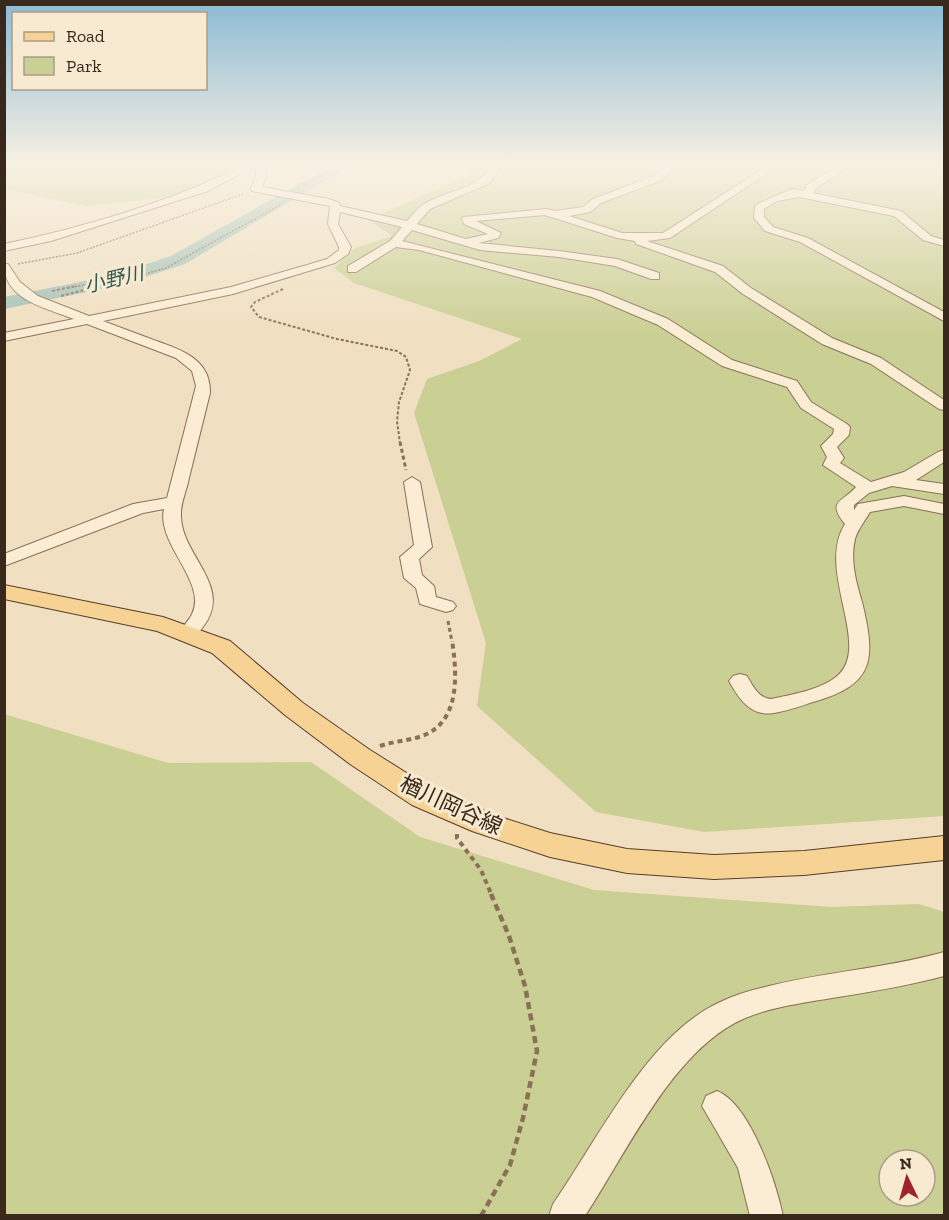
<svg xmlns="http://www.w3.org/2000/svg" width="949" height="1220" font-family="'Zilla Slab','Noto Sans JP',serif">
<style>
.green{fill:#cacf93;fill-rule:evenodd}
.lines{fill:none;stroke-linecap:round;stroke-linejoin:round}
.river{fill:#a3c2b7;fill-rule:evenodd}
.minor-casing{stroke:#8a7057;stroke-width:2}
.major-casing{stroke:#573e2c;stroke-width:2}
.path-far4{stroke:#8a7057;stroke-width:1.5;stroke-dasharray:2 1.5;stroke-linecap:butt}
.path-far3{stroke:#8a7057;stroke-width:2;stroke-dasharray:3 2;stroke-linecap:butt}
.path-far2{stroke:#8a7057;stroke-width:3;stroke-dasharray:4 3;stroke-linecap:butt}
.path-far1{stroke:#8a7057;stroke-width:4;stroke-dasharray:5 4;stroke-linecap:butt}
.path{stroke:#8a7057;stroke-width:4.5;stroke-dasharray:7 4.5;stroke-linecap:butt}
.minor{fill:#faedd4;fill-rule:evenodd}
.major{fill:#f6d395;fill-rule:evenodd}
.labels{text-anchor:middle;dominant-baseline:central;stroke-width:6;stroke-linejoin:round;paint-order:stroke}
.far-water-label{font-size:20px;font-style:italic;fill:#2b5954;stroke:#f7ead0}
.street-label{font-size:22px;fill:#39291c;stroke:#f7ead0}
</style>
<rect width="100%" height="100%" fill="#f0dfc0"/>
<path class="green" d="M5,166H237L189,195L86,206L5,189Z
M472,166H944V816L704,832L596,812L477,706L486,643L414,413L427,379L479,361L522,339L354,283L334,268L355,248L392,236L368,220L466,176Z
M4,714L168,763L311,762L420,837L594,890L831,907L919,904L944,912V1215H5ZM889,1160H925V1196H889Z"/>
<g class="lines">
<path class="river" d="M331,166H350L185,264L121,285L4,309V297L110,276L171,256Z"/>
<g class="minor-casing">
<path id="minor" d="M243,166H255L208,191L51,241L4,251V244C82,228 172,201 243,166Z
M255,166H265L266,176L262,187L329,199L339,203L340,206L407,221C412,216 417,208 424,204C449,189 473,192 492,166H502L490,183L430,209L417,224L466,239L488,234L464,224L462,219L463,217L546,209L555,211L583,207L593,199L654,176L666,166H677L662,180L601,203L590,212L569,216L622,233H663L767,166H778L670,238L647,241L723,266L751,288L832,338L881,358L944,400V410L939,409L871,364L822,344L743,294L715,272L636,244L635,241L617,238L545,215L476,221L501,233L498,238L479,243L559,251L617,259L659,273V279H651L615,266L559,257L480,250L412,230L402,241L600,291L668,319L732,360L797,381L811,402L847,424L850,427L849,435L837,447L844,458L840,463L871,482L904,472L938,452L944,450V462L916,480L944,484V494L892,486L869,493L854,505V510L858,504L904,496L944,504V514L904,506L870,512C865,521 858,529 855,539C850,560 856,582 862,602C876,659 875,685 813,702C801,706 787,711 774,713C751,717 739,699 729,681L733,676L740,674L747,676C753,686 758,698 771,699C790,695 820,690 836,677C874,647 815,571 845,524C826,501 843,502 856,487L823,465L827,457L821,446L833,434L834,429L801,408L787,387L722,366L658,325L592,297L419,250L396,247L356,272H348V266L390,241L402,227L340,212L338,224L351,247L348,254L335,263L233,294L103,321C119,327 135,333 151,339C178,349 211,357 210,393C203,421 196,449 189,478C187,489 181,502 181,513C179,555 235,585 203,627C196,636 193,641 181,637L178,633C182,627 189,621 192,614C208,582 156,544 164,509L143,513L4,566V554L133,504L167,498L196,386L192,371L176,358L87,324L4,341V333L74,319C46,308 4,300 4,264H8L20,282L38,296L89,316L231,287L307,265L327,259L339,250V247L328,224L330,206L252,191L251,189L256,176Z
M838,166H850L816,188L813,193L901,211L931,236L944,240V246L923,240L894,216L799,197L777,201L764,209V217L773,227L808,238L944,312V321L800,242L765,231L754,218L755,206C768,198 781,194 792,189L804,191L808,184Z
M412,477L420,482L432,547L419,559L422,575L434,586L436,597L453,602L456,606L453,610L446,612L420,604L416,588L404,578L400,557L414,545L404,482Z
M944,952V976C907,986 870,992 832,998C803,1003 770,1007 743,1019C673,1050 626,1154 585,1216H549L553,1204C594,1145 639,1054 699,1014C718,1001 740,993 761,988C821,972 884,969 944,952Z
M717,1091C750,1104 776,1182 783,1216H750L738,1168L702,1106L706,1096Z"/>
</g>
<g class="major-casing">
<path id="major" d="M4,585L163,617L230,641L303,703L370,750L432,789L494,815L550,833L627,849L714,855L804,851L944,836V860L804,875L714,879L627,873L550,857L472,831L412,805L350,764L285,715L212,653L157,631L4,599Z"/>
</g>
<path class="path-far4" d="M303,186L338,166
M18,264L77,253L243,194
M68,288L89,284
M94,288L166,268L280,205"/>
<path class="path-far3" d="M283,289L255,302L251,307L259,317L337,339L397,351L406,357L410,370L399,402L397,421L400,443
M52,291L76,286
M61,296L100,286"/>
<path class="path-far2" d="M400,442L406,470
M448,621L452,642"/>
<path class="path-far1" d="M380,746C394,741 408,741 422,736C461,722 457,673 452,640
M457,834V838L481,870L492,896"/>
<path class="path" d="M481,1216L510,1165L523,1118L537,1051L525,986L509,936L491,894"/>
<use href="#minor" class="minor"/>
<use href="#major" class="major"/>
</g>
<linearGradient id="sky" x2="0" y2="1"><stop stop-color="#8cbad4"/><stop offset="0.49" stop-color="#f8f1e3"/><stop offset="1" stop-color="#f8f1e3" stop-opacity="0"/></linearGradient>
<rect width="949" height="337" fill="url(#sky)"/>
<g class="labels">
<g class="far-water-label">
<text transform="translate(114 279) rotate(-13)">小野川</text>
</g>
<g class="street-label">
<text transform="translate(451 805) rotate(25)">楢川岡谷線</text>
</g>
</g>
<rect width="949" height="1220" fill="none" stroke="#39291c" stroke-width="12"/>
<rect x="12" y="12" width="195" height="78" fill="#f7ead0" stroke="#ab9d88" stroke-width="1.5"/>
<rect x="24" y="32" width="30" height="9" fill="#f6d395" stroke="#ab9d88" stroke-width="1.5"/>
<text x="66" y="42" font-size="18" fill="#39291c">Road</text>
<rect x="24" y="57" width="30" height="18" fill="#cacf93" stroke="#ab9d88" stroke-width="1.5"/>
<text x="66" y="72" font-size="18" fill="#39291c">Park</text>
<g transform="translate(907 1178) rotate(355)"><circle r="28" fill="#f7ead0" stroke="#ab9d88" stroke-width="1.5"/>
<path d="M0-4.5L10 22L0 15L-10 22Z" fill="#9c242a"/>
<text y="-9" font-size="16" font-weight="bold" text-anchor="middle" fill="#39291c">N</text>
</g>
</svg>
